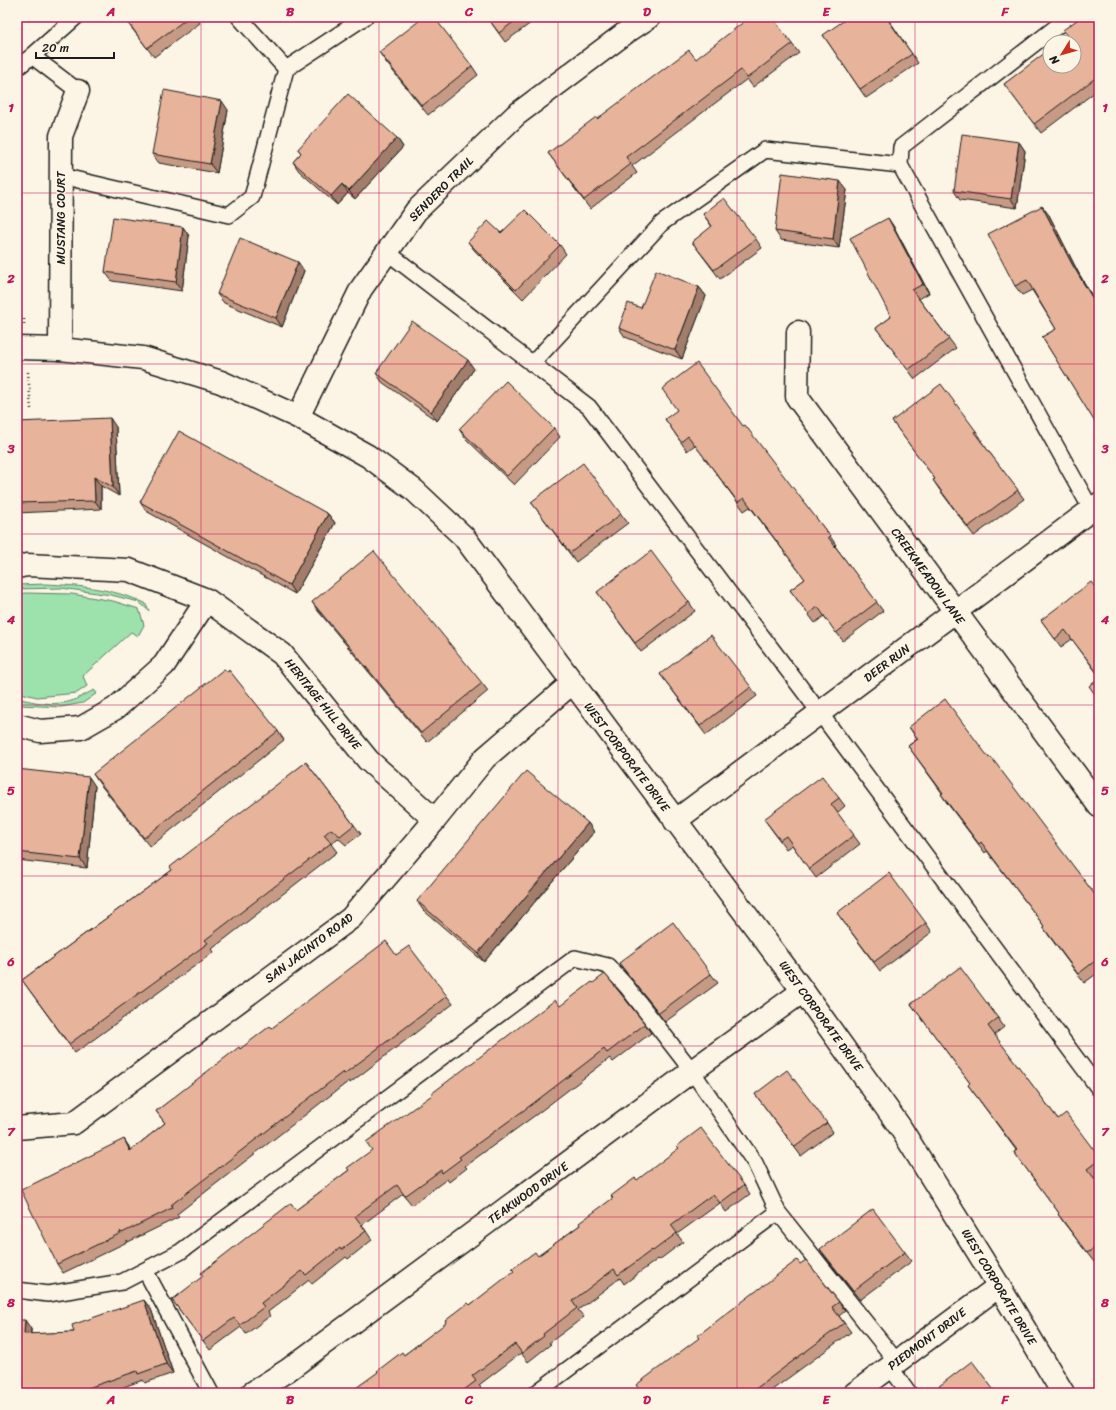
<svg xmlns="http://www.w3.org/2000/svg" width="1116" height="1410" font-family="Sriracha,sans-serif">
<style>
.green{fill:#9de1ad;stroke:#5c7e64}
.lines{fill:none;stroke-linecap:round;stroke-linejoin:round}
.service-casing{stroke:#1c1c1c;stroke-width:18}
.minor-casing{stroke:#1c1c1c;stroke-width:25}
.tertiary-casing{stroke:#1c1c1c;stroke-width:25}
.path{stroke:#1c1c1c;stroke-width:2.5;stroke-dasharray:1 3;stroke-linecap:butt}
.service{stroke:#fcf5e5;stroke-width:15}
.minor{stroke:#fcf5e5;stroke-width:22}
.tertiary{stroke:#fcf5e5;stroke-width:22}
.wall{fill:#c79a85;stroke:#1c1c1c}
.shaded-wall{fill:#a27d6c;stroke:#1c1c1c}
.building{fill:#e7b39b;stroke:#1c1c1c}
.grid{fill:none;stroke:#c2185b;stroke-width:1;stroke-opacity:0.55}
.labels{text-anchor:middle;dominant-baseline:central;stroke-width:3;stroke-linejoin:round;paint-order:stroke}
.street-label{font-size:12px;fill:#1c1c1c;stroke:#fcf5e5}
.neatline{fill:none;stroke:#c2185b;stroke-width:1.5}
.grid-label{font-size:13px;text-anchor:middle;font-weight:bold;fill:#c2185b}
</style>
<rect width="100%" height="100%" fill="#fcf5e5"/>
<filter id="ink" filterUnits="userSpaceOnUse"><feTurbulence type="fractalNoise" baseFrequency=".025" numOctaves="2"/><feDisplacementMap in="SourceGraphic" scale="8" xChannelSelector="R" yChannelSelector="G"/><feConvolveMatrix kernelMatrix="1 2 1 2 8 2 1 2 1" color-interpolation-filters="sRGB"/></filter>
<g filter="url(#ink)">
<path class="green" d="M46,584C83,586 110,588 145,603L149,611L139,602L111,595L61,588L17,589V585Z
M26,593L72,594L113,601L139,609L144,625L138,636L131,632L83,676L87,686L77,693L37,697L17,692V594Z
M94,690L97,693L83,703L61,707L20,705L17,704V698C36,703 58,707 77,699C83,696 88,693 94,690Z"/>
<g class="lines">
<g class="service-casing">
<path id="service" d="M239,17L286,69
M32,56L76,17
M17,68L32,56L78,91
M900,165L901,147L1069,17
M61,176L229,215L252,197L286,69L365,17
M387,252L589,407L820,713L1099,1089
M532,364L662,223L765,150L900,165L1091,509L1099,520
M145,1270L211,1393
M17,1290L48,1294L122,1282L180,1252L575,958L608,966L627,987L692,1071L755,1163L778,1212L897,1362
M890,1367L909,1393
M536,1393L778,1212"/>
</g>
<g class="minor-casing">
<path id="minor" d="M798,332L797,397L1099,806
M60,349L61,136L78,91
M298,417L361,289L416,211L516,115L628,31L649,17
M17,567L27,565L129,570L207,600L282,654L368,760L435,820
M17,725L40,731L81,728L116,708L164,665L207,600
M675,821L1099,504
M17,1128L74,1123L351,918L435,820L485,758L572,683
M252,1393L288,1370L692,1071L803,991
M855,1393L999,1286"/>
</g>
<g class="tertiary-casing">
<path id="tertiary" d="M17,348L60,349L143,358L221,382L298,417L368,456L414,490L464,537L803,991L900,1127L999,1286L1063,1393"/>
</g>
<path class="path" d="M24,319V325
M28,372L31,409"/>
<use href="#service" class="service"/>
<use href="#minor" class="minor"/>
<use href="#tertiary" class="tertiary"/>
</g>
<path class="wall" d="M123,17H196L200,23L154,57Z
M487,17H539L505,42Z
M887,17L918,63L866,98L823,35Z
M1099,17V89L1041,133L1004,84Z
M792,44L799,53L753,87L747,79L632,166L637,173L590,209L548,153L597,119L696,59Z
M379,52L472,66L478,75L428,115L385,61Z
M228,110L217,173L159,163L152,154Z
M397,138L403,147L355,199L348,193L337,205L299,171L293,162L301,153L298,149Z
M1019,142L1025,151L1017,208L960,200L954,191Z
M847,190L839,248L781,240L775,231Z
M703,214L756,239L762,248L720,279L692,242L712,227Z
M1049,215L1078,272L1099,308V428L1042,337L1056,329L1032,290L1022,295L1015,286Z
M183,227L189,236L182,291L112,281L105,272Z
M894,227L929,293L919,299L956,348L915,379L876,328L891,317Z
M501,233L560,245L566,254L523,299L475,251L468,242Z
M298,262L304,271L282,327L224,303L217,294Z
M699,287L706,296L682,359L625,337L619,328L641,308Z
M474,369L437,421L382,382L376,373Z
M677,411L743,426L830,536L836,545L835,546L883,611L843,641L824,616L815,623L790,590L805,579L750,507L744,511L695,445L687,451L665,419Z
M892,421L976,431L982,440L981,441L1024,499L974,536L939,489L933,480L935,479Z
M17,422L116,427L119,496L101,486V509L17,513Z
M554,428L560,437L514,485L465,438L459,429Z
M140,502L328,514L335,523L295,594L146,511Z
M531,502L621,514L628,523L576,562Z
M597,592L689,602L695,611L641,652Z
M1099,592V676L1072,639L1061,647L1041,620Z
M312,602L482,683L488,691L427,742L318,611Z
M660,674L751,687L757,696L706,735Z
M909,727L989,758L1099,900V972L1084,983L1049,936L1043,927L1044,926L987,851L985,853L947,803L941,794L942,793L908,746L917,739Z
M278,731L284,740L150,847L99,783L93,774Z
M306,762L361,834L346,845L338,838L331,844L337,852L212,949L214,952L75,1053L22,980L172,870Z
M17,769L95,786L87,868L17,860Z
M839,798L845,806L837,813L860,844L816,878L792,845L786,849L764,819Z
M588,823L594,832L484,962L423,910L417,901Z
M837,913L926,923L932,932L880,971Z
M396,955L447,996L453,1004L350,1083L349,1081L177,1214L179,1217L128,1242L127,1240V1242L63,1273L57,1264L130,1148L131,1150L165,1123L156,1111L240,1049L272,1028Z
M619,963L711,974L718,983L665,1022L626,972Z
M911,1004L998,1018L1004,1027L994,1035L1058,1119L1099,1157V1174L1094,1178L1099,1184V1258L1094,1262L1064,1223L1058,1214L1059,1213L1014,1152L1016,1150L968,1085L970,1083Z
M560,1006L645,1024L651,1033L613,1062L610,1058L537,1114L465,1166L467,1168L449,1182L447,1179L412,1205L403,1194L362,1225L372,1240L348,1259L346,1257L312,1284L309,1280L268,1312L270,1316L246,1334L241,1327L210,1350L172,1300L296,1210L349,1170Z
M755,1094L827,1123L833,1132L801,1156Z
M637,1180L744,1185L750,1194L726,1212L720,1203L677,1234L683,1242L659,1260L658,1259L624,1284L620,1278L578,1310L584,1317L549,1343L551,1344L528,1362L521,1353L479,1385L482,1390L478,1393H349L404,1355L446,1324L470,1305L538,1256L580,1225Z
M820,1249L905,1252L912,1261L860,1300L826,1258Z
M800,1264L839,1302L845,1311L839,1316L851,1332L768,1393H637Z
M151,1309L173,1373L145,1383L143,1380L107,1393H17L31,1329V1334L74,1332Z"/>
<path class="shaded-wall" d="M222,101L228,110L217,173L210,164Z
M397,138L403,147L355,199L349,191Z
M1019,142L1025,151L1017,208L1011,199Z
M840,181L847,190L839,248L833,239Z
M342,184L348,193L337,205L331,196Z
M1042,206L1049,215L1078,272L1099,308V309L1072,264Z
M888,218L894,227L929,293L923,284Z
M183,227L189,236L182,291L176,282Z
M298,262L304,271L282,327L276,318Z
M699,287L706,296L682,359L675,350Z
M468,360L474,369L437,421L431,412Z
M110,418L116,427L119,496L113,487Z
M94,477L101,486V509L95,501Z
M328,514L335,523L295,594L289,585Z
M89,777L95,786L87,868L80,859Z
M588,823L594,832L484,962L478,953Z
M124,1139L130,1148L136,1160L130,1151Z
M144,1300L151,1309L173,1373L166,1364Z
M25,1320L31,1329L30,1343L24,1334Z"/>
<path class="building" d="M124,17H189L147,48Z
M424,17H434L472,66L422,106L379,52Z
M487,17H520L499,33Z
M750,17H772L792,44L747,78L741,70L626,157L631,164L584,200L548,153L596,117L597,119L689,50L696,59Z
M849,17H886L912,54L860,89L823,35Z
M1081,17H1099V78L1098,76L1034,124L1004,84L1050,49V66H1074V42H1059L1067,36L1063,30Z
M164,90L222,101L210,164L152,154Z
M348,94L397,138L349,191L342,184L331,196L293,162L301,153L298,149Z
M962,134L1019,142L1011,199L954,191Z
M782,173L840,181L833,239L775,231Z
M724,198L756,239L714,270L692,242L712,226L703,214Z
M1042,206L1072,264L1099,309V426L1098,427L1042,337L1056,329L1027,280L1015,286L988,234Z
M525,210L560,245L516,290L468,242L488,221L501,233Z
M113,217L183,227L176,282L105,272Z
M888,218L923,284L912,290L949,339L908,370L876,328L891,317L850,238Z
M240,238L298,262L276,318L217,294Z
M656,270L699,287L675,350L619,328L628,303L641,308Z
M412,321L468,360L431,412L376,373Z
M697,363L743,426L745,425L797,493L830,536L828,537L877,602L836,633L818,607L808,614L790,590L805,579L744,498L738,502L688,436L681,442L665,419L677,410L662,389Z
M506,381L554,428L507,476L459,429Z
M941,384L976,431L974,432L1018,490L968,527L933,480L935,479L892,421Z
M110,418L113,487L94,477L95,501L17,503V422Z
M179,431L328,514L289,585L140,502Z
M583,463L621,514L570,553L531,502Z
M374,551L482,683L421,733L312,602Z
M651,551L689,602L635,643L597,592Z
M1091,582L1099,592V675L1065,630L1055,639L1041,620Z
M711,635L751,687L700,726L660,674Z
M224,669L228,672L229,670L278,731L144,838L93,774Z
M1099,679V700L1089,686Z
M945,699L989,758L991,757L1099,900V958L1078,974L1043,927L1044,926L981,842L979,844L941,794L943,793L908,746L918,739L909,727Z
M306,762L354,825L340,836L331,829L324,835L331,843L205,940L208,943L69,1044L22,980L172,870L170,867Z
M17,769L89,777L80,859L17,852Z
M526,771L588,823L478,953L417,901Z
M822,776L839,798L831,804L854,835L809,869L786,836L780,840L764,819Z
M889,873L926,923L874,962L837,913Z
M673,922L711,974L659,1013L619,963Z
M386,941L396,955L409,946L447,996L344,1074L343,1072L171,1205L172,1208L122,1233L120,1231L121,1233L57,1264L21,1190L124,1139L130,1151L165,1123L156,1111L239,1047L240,1049L270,1026L272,1028Z
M960,967L998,1018L988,1026L1058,1119L1066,1113L1099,1157V1160L1087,1169L1099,1184V1245L1087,1253L1058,1214L1059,1213L1014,1152L1017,1150L968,1085L970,1083L911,1004Z
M605,974L645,1024L607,1053L604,1049L531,1105L459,1157L461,1159L442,1173L441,1170L405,1196L397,1185L355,1216L366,1231L341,1250L340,1248L306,1275L302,1271L261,1303L264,1307L240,1325L234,1318L203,1341L172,1300L203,1276L201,1273L291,1203L296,1210L349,1170L347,1168L372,1150L366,1142L432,1095L431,1094L555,1000L560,1006L592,982L593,983Z
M787,1070L827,1123L795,1147L755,1094Z
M701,1128L744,1185L720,1203L713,1194L671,1225L677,1233L653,1251L652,1250L618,1275L614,1269L572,1301L577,1308L543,1334L544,1336L522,1353L515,1344L472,1376L476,1381L460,1393H349L378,1372L377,1371L402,1352L404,1355L446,1323L445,1321L468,1303L470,1305L514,1271L512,1269L535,1252L538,1256L580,1225L579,1223L613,1198L611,1196L635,1178L637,1180L679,1148L677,1146Z
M873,1209L905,1252L853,1291L820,1249Z
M797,1260L800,1264L806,1260L839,1302L832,1307L844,1323L750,1393H637L640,1391L636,1385L699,1338L697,1336Z
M144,1300L166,1364L138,1374L137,1371L85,1389L19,1392V1393H17V1320H25L24,1334L74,1332L72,1325Z
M972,1361L996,1393H930Z"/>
</g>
<path class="grid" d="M201,17V1393M379,17V1393M558,17V1393M737,17V1393M915,17V1393M17,193H1099M17,364H1099M17,534H1099M17,705H1099M17,876H1099M17,1046H1099M17,1217H1099"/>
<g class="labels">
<g class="street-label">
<text transform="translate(441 189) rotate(-45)">SENDERO TRAIL</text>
<text transform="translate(61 218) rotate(-90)">MUSTANG COURT</text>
<text transform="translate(928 576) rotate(54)">CREEKMEADOW LANE</text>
<text transform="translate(887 663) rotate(-37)">DEER RUN</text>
<text transform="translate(323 704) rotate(51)">HERITAGE HILL DRIVE</text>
<text transform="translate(627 757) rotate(53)">WEST CORPORATE DRIVE</text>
<text transform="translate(309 948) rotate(-37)">SAN JACINTO ROAD</text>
<text transform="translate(821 1016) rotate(54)">WEST CORPORATE DRIVE</text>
<text transform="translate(528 1193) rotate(-36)">TEAKWOOD DRIVE</text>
<text transform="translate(999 1287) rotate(59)">WEST CORPORATE DRIVE</text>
<text transform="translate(927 1339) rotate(-37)">PIEDMONT DRIVE</text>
</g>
</g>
<rect width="1116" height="1410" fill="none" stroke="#fcf5e5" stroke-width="44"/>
<g transform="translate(1062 54) rotate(233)"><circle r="19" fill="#fcf5e5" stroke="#a29e95"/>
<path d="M0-3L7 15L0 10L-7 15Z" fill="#c8321e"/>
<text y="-6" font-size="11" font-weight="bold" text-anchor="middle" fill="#1c1c1c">N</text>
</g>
<path d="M36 52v6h78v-6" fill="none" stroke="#1c1c1c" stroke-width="2"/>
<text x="42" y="52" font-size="12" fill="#1c1c1c" stroke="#fcf5e5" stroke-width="3" paint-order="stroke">20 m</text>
<rect x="22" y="22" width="1072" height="1366" class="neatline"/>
<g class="grid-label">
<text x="111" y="16">A</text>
<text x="290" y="16">B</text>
<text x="469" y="16">C</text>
<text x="647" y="16">D</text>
<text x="826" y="16">E</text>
<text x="1005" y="16">F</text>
<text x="11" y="112">1</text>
<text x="1105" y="112">1</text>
<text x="11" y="283">2</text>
<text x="1105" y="283">2</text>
<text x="11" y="453">3</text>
<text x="1105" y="453">3</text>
<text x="11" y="624">4</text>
<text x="1105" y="624">4</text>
<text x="11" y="795">5</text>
<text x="1105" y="795">5</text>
<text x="11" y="966">6</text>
<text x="1105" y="966">6</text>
<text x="11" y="1136">7</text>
<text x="1105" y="1136">7</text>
<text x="11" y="1307">8</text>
<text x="1105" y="1307">8</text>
<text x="111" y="1404">A</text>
<text x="290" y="1404">B</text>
<text x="469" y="1404">C</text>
<text x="647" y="1404">D</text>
<text x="826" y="1404">E</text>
<text x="1005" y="1404">F</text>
</g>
</svg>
